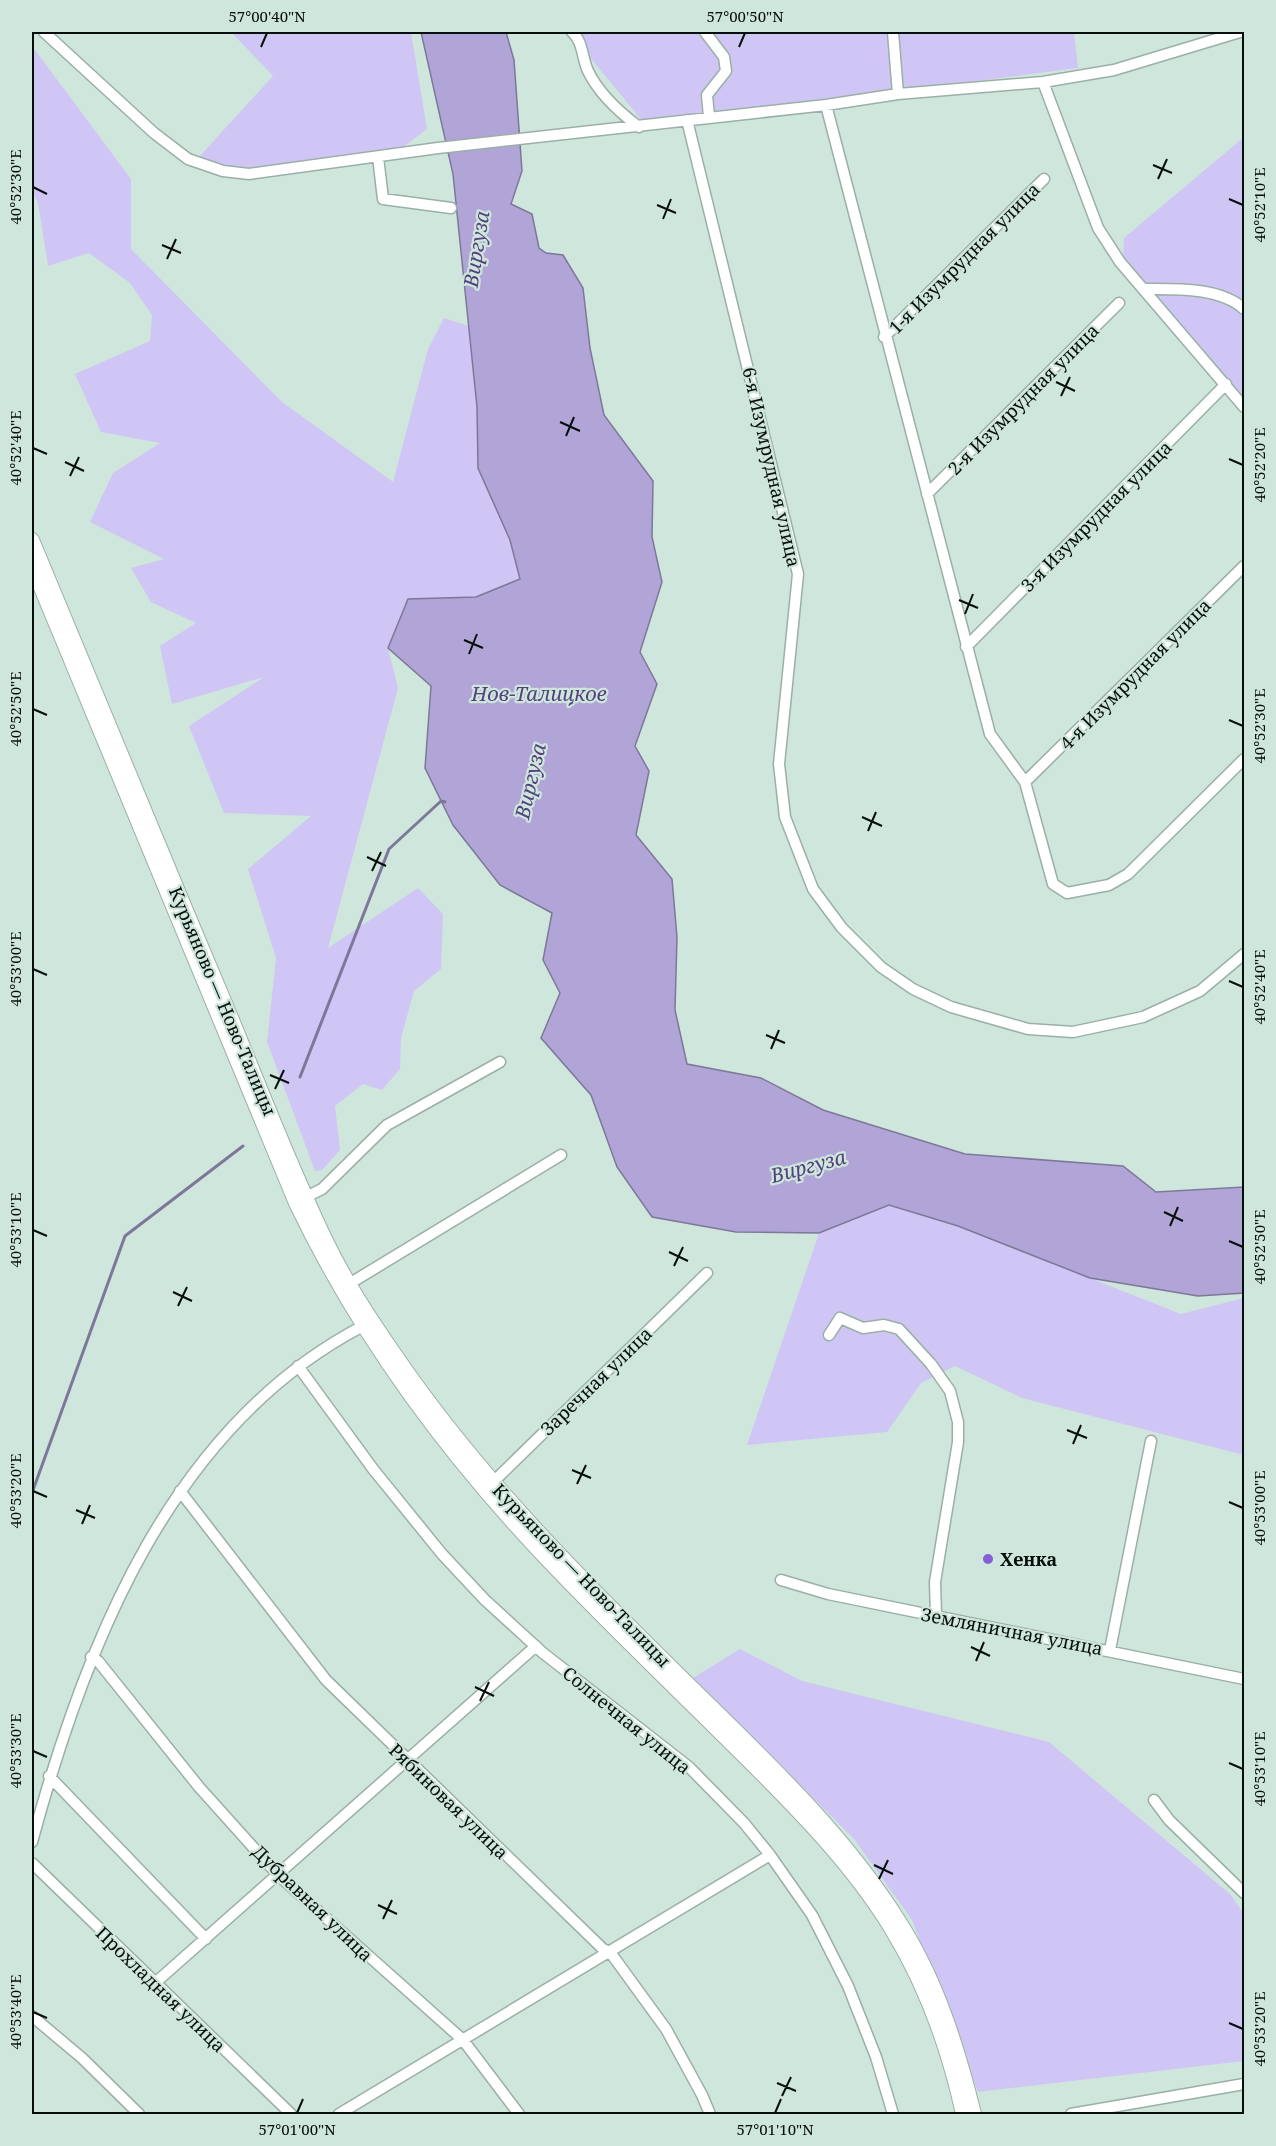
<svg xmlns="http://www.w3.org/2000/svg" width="1276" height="2146" font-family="'Noto Serif',serif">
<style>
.green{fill:#d0c6f5}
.water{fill:#b0a5d6;stroke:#7d7899;stroke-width:1.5}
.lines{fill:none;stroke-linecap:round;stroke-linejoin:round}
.stream{stroke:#7d7899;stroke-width:3}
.minor-casing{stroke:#9ab0a6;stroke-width:13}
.major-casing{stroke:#9ab0a6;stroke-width:16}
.minor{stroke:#fff;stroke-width:10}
.major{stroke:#fff;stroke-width:14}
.ticks{fill:none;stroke:#070f0c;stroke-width:2}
.poi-dot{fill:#855ed8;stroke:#cfe6dc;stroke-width:2}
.labels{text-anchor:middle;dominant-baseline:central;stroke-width:4.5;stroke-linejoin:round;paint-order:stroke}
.street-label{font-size:18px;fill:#070f0c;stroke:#cfe6dc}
.poi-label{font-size:18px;font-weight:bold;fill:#070f0c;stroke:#cfe6dc;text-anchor:start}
.water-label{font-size:20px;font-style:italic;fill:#53417e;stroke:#cfe6dc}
.neatline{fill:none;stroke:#070f0c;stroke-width:2}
.ticks-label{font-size:15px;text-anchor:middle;fill:#070f0c}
</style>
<rect width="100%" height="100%" fill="#cfe6dc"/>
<path class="green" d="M231,32H411L427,129L398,151L240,169L199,157L273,76Z
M569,32H1074L1078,68L645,124Z
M32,46L131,179V249L282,402L393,482L428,349L444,318L469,326L477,407L478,468L510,540L520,579L476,597L408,599L388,648L398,688L328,948L418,888L443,914L441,969L414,991L401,1038L400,1069L382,1090L363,1084L335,1106L340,1150L322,1170L315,1171L267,1042L276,958L248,869L311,816L224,813L189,726L264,677L172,704L160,646L196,623L151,602L131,568L164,559L90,522L113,473L160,443L101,432L75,374L150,341L152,315L130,283L89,253L48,266L38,203L32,191Z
M1244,137V399L1123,259L1124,238Z
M889,1205L958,1226L1181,1314L1244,1298V1455L1022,1398L955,1366L921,1383L887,1432L747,1445L819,1233Z
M740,1649L802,1681L1049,1742L1230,1894L1244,1914V2061L978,2092L912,1920L854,1839L693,1678Z"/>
<path class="water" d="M421,32H506L514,60L522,171L511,204L532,214L539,248L546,253L563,255L583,288L590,348L604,415L653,481L652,537L662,582L640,652L657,684L635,746L649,771L636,835L672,879L677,937L675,1010L687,1064L761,1078L823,1110L965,1154L1123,1166L1156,1192L1244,1187V1293L1198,1296L1090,1278L958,1226L889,1205L819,1233L736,1232L652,1217L617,1167L591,1095L541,1038L560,993L543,960L552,913L500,885L453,825L425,768L431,686L388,648L408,599L476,597L520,579L510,540L478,468L477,407L453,174Z"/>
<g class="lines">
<path class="stream" d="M300,1077L389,849L441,801L445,802
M32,1493L125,1236L243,1146"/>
<g class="minor-casing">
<path id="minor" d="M44,32L154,133L188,159L223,171L249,174L438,148L826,105L898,94L1043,82L1114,70L1240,32
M572,32C583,41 582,58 588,71C599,94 619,112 639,127
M705,32L724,57L726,71L707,95L709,117
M893,32L898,94
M1043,82L1098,228L1120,262L1244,407
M826,105L990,734L1025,782L1053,884L1067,893L1109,885L1128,874L1244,759
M687,120L798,574L779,764L785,817L813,889L842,928L881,967L913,989L951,1007L1028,1029L1073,1032L1143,1017L1200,991L1244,954
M378,157L383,199L451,208
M1144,289C1175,289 1220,287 1244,309
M884,337L1044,179
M927,494L1119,303
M966,647L1226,384
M1025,782L1244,566
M306,1197L322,1189L387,1125L500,1062
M349,1284L561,1155
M829,1335L840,1318L863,1328L884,1325L899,1329L931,1364L950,1391L958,1422V1442L935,1582L936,1615
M298,1366L373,1469L442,1554L485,1600L543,1653L689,1767L744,1823L770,1855L812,1915L848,1986L876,2057L893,2114
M488,1487L707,1273
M180,1491L326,1680L603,1949L610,1952L666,2029L702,2095L710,2114
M781,1580L828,1594L1244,1679
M1110,1650L1151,1441
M91,1657L98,1661L199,1787L279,1876L463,2040L519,2114
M49,1776L206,1939
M1154,1800L1169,1820L1244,1893
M32,1842C85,1645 171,1426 363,1326
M32,1863L291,2114
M155,1983L536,1646
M32,2016L82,2058L139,2114
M339,2114L770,1855
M1071,2114L1244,2084"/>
</g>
<g class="major-casing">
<path id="major" d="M32,540C98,698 163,857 230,1015C261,1090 290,1166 325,1239C345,1281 371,1320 398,1359C479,1477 581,1579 683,1679C760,1755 843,1831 900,1923C937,1981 958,2049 974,2114
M32,566L296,1203C358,1333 444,1450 543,1555C610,1626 681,1693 750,1762C801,1813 853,1866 891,1928C926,1985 949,2050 963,2114"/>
</g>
<use href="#minor" class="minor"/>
<use href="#major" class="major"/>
</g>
<path class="ticks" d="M261,47L267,33M739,47L745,33M1153,165L1172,173M1158,179L1167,159M33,187L47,194M1229,199L1243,205M657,205L676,213M663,219L671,199M162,245L181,253M167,259L176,239M1056,382L1075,391M1061,396L1070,377M560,422L580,431M566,436L574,417M33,448L47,454M1229,459L1243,465M65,462L84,471M70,476L79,457M959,600L978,608M965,614L973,594M464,640L483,648M469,654L477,634M33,709L47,715M1229,720L1243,726M862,817L882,826M868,831L876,812M367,857L386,866M372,871L381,852M33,969L47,975M1229,981L1243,987M766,1035L785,1043M771,1049L779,1030M270,1075L289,1083M275,1089L284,1070M1164,1212L1183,1221M1170,1226L1178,1207M33,1230L47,1236M1229,1241L1243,1247M669,1252L688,1261M674,1266L683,1247M173,1292L192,1301M178,1306L187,1287M1067,1430L1087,1438M1073,1444L1081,1425M572,1470L591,1478M577,1484L586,1465M33,1491L47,1497M1229,1502L1243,1508M76,1510L95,1518M82,1524L90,1505M971,1647L990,1656M976,1661L984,1642M475,1687L494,1696M480,1701L489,1682M33,1751L47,1757M1229,1763L1243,1769M874,1865L893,1874M879,1879L888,1860M378,1905L397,1914M383,1919L392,1900M33,2012L47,2018M1229,2023L1243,2029M777,2083L796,2091M782,2096L791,2077M297,2113L303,2099M775,2113L781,2099"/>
<circle class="poi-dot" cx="988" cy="1559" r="6"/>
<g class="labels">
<g class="street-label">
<text transform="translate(964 258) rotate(-45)">1-я Изумрудная улица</text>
<text transform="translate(1023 399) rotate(-45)">2-я Изумрудная улица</text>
<text transform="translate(772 467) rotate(77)">6-я Изумрудная улица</text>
<text transform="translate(1096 516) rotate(-45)">3-я Изумрудная улица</text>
<text transform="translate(1135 674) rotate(-45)">4-я Изумрудная улица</text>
<text transform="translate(223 1001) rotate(67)">Курьяново — Ново-Талицы</text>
<text transform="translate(596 1381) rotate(-44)">Заречная улица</text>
<text transform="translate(582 1575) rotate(46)">Курьяново — Ново-Талицы</text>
<text transform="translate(1012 1631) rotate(11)">Земляничная улица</text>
<text transform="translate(627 1720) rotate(39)">Солнечная улица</text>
<text transform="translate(449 1801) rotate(44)">Рябиновая улица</text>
<text transform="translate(313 1903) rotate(44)">Дубравная улица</text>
<text transform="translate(161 1989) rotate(44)">Прохладная улица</text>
</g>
<g class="poi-label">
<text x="1000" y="1559">Хенка</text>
</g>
<g class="water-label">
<text transform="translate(476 249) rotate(-81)">Виргуза</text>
<text x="539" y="693">Нов-Талицкое</text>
<text transform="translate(530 781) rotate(-77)">Виргуза</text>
<text transform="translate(808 1166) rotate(-15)">Виргуза</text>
</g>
</g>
<rect width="1276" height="2146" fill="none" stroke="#cfe6dc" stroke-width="66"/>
<rect x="33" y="33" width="1210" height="2080" class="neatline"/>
<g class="ticks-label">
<text x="267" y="22">57°00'40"N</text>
<text x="745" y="22">57°00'50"N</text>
<text transform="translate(16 187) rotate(-90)" y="5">40°52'30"E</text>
<text transform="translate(1260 205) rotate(-90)" y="5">40°52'10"E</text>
<text transform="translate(16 448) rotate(-90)" y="5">40°52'40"E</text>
<text transform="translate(1260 465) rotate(-90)" y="5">40°52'20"E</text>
<text transform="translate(16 709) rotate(-90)" y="5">40°52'50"E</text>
<text transform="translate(1260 726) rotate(-90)" y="5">40°52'30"E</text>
<text transform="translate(16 969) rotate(-90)" y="5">40°53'00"E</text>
<text transform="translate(1260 987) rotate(-90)" y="5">40°52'40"E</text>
<text transform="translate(16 1230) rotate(-90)" y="5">40°53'10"E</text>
<text transform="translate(1260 1247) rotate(-90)" y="5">40°52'50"E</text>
<text transform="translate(16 1491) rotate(-90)" y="5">40°53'20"E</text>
<text transform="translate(1260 1508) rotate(-90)" y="5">40°53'00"E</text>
<text transform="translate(16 1751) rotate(-90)" y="5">40°53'30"E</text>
<text transform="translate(1260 1769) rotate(-90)" y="5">40°53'10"E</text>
<text transform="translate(16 2012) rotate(-90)" y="5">40°53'40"E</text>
<text transform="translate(1260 2029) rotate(-90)" y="5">40°53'20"E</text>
<text x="297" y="2135">57°01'00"N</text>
<text x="775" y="2135">57°01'10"N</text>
</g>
</svg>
